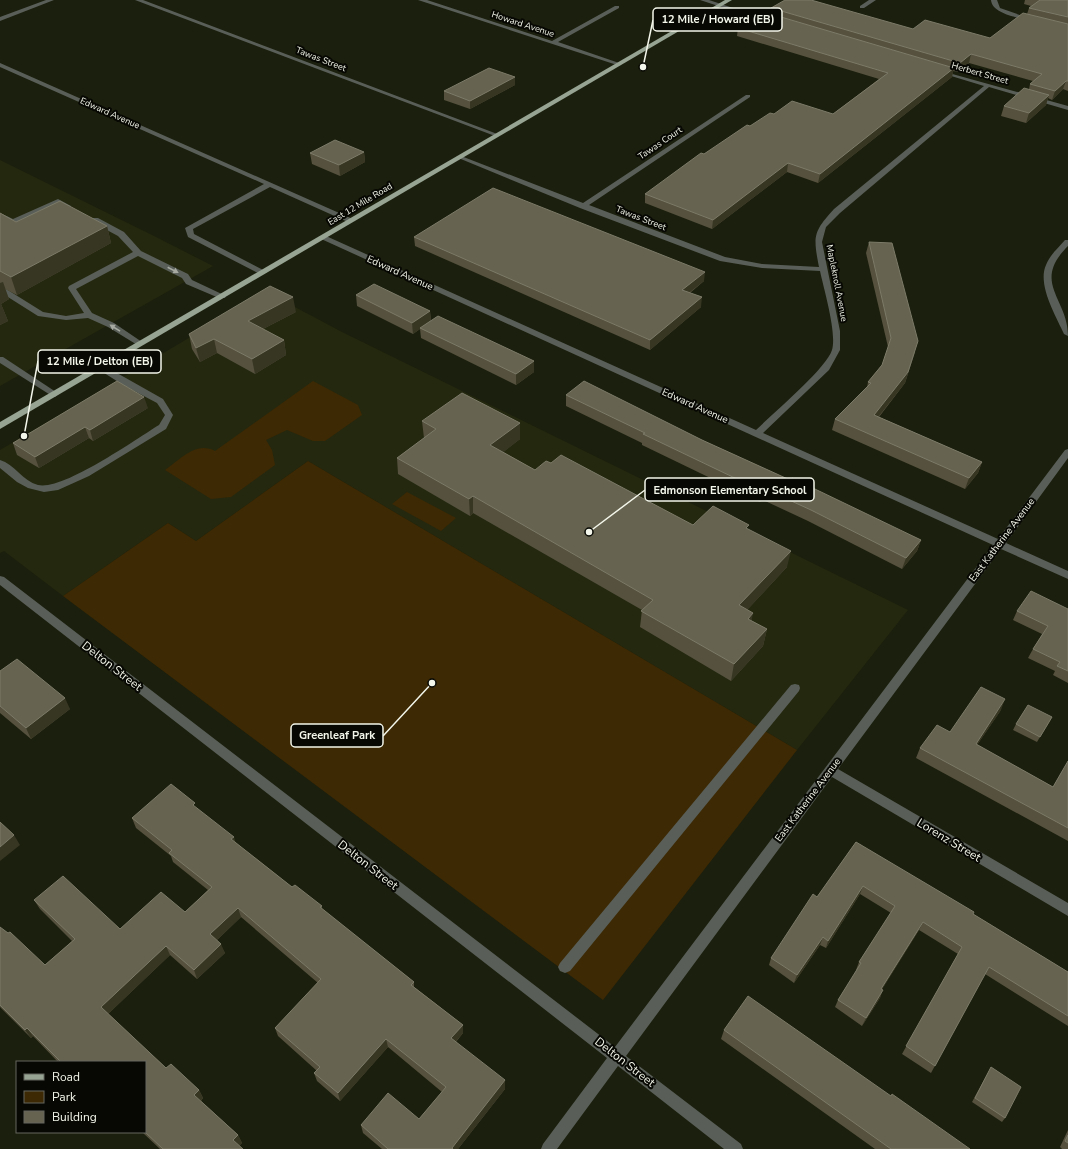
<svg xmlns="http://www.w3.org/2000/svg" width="1068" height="1149" font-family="'Nunito Sans',sans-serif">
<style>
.built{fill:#24280f}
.green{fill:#3d2904}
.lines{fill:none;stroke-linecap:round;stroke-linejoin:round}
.minor{fill:#595f58;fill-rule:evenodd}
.major{fill:#97a393;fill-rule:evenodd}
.wall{fill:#55513e}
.shaded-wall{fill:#373623}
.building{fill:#666350;stroke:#7c7a68}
.oneway{fill:#a6aaa1}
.labels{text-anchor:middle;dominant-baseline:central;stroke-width:4;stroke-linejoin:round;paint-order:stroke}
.far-street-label{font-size:9px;fill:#f3f6ea;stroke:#070803}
.street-label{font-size:10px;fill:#f3f6ea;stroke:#070803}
.near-street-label{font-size:12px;fill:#f3f6ea;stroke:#070803}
.leader{fill:none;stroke:#f3f6ea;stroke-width:1.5}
.callout-dot{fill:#f3f6ea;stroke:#070803;stroke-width:1.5}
.callout{fill:#070803;stroke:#f3f6ea;stroke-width:1.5}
.callout-label{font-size:11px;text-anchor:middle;font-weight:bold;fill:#f3f6ea}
</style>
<rect width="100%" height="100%" fill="#1b1f0d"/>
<path class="built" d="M0,160L154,236L213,266L0,386Z
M280,299L342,332L908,610L797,750L308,461L196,541L168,523L63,596L4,551L0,553V450L246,304Z"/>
<path class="green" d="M313,381L358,405L362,415L325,441H313L287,430L266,440L272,450L275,465L231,497L211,499L165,470C181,459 196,441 215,451Z
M308,461L797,750L603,1000L63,596L168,523L196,541Z
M407,492L456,518L441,531L392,504Z"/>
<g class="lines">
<path class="minor" d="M46,0H54L0,21V17Z
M135,0H143L500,135L495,136Z
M418,0H427L552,41L615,6H619V8L558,42L622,64L617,65Z
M700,0H709L772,21L767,22Z
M869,0H876L864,8H860V6Z
M991,0H997L1000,8L1034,20L1029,21C1018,17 992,14 991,0Z
M0,63L355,220L348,222L270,187L193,229L194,234L267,272L263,274H260L188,237L185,228L264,184L0,67Z
M938,70L1068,106V110L989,87L840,213L826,227L822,242L840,331V350L829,370L763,433L998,539L1065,450L1068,449V458L1006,543L1068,571V579L1001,549L838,769L1068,903V916L832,777L626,1056L741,1144L743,1149H724L618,1066L557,1149H541L543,1144L607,1058L0,585V576L4,577L615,1047L993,545L319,238L320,236H326L756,430C772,414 826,369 832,350C837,333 824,290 820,271L762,268L720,261L580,208L456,157L461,156L583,203L746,95H750V97L589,205L725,257L762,264L819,267C813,236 813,232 834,209L984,86L938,72Z
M58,199L71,206L67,208L58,204L13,224L0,218V213L13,219Z
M92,218H98L124,232L141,251L188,274L192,280L226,296L225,298H219L186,284L182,278L138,256L76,289L92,313L114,323L142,342L143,344L139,346L108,327L88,318L66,320L38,316L0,292V287H3L43,312L66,316L84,313L68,288L69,286L133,252L118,236L92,222Z
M1065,240H1068V246C1031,283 1068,298 1068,336L1064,334C1056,316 1037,285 1046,265C1050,255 1058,248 1065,240Z
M0,357H3L59,394L55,397L52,396L0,363Z
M101,364L163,399L173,415L166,429L89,476L58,490L44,492L28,488L17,482L0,468V460C14,464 23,481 38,485C63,491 136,439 159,425L165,415L157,403L123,385L98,369L97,367Z
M795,684L799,685L800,688L799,691L570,971L565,973L560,971L558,967L560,963L791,685Z"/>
<path class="major" d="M725,0H732L0,429V422Z"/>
</g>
<path class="wall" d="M1025,0H1068V91L1063,89L1052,100L1048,98L1046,105L1026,123L1001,116L1004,106L1029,89L1030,84L1033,81L969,63L958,72L953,71L952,77L818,183L787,172L712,229L645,203V194L704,154L750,126L774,114H833L879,79L737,36L738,28L770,14L771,8L913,29L990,38L1027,14L1029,8L1031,6L1024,4Z
M515,85L470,109L444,100V91Z
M364,152L365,162L340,176L312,164L310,153Z
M0,213L16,222L107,226L111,243L17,295L5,289L9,299L1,304L8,321L0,325Z
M414,237L704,281L690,293L701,307L650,350L415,246Z
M869,242L915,352L905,383L879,417L982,462L978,473L965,489L832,430L835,419L867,387L868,382L882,365L888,347L866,253Z
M356,295L430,311L431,321L534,372L516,385L421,338L420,329L413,334L357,306Z
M296,312L263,329L284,340L286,355L255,374L217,353L200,362L192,349L189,334Z
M566,395L702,440L921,540L917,551L902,569L808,521L763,500L760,502L642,445V443L566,406Z
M148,408L93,441L89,438L39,468L17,455L13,443Z
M422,421L520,423V439L503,452L535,470L551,463L693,525L748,529L787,567L747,610L752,621L767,629L763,646L731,681L640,627L642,610L473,513L470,516L398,474L397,458L424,438Z
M1068,609V683L1053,675L1055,671L1028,658L1033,649L1042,634L1013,620L1017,611Z
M0,671L70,709L31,739L0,713Z
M1001,710L977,745L1053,787L1068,761V841L916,758L920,748L950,732Z
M1052,717L1037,742L1013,730L1016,724Z
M197,808L236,843L292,887L322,906V909L414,982V987L463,1025V1033L456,1042L505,1089L458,1149H382L363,1133L361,1125L419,1119L442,1092L388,1047L340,1101L317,1081L314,1073L317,1071L278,1036L275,1028L318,983L241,917L217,940L225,953L197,979L170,955L108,1014L166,1068L199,1090L203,1098L201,1101L238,1135L242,1143L239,1146L243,1149H160L142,1132H145V1062H58L33,1036L31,1038L0,1007V927L45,965L72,941L40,909L34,900L120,929L185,912L208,890L173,862L171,856L136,828L132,818Z
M856,842L973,914L1068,972V1026L985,974L931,1073L902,1054L958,954L919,930L882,989L880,998L862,1026L835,1007L838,1000L857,970H856L859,962L891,913L860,894L826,948L820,945L794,983L769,965L771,958L817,897Z
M724,1030L970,1149H875L721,1039Z
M991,1067L1005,1118L1002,1122L972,1102Z
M1068,1130V1149H1062L1060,1147Z"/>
<path class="shaded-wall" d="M971,54L969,63L958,72L960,63Z
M954,68L952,77L818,183L820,174Z
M515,77V85L470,109V101Z
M1066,81L1063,89L1052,100L1055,91Z
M1049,95L1046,105L1026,123L1029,113Z
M364,152L365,162L340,176L339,165Z
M788,163L787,172L712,229L713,220Z
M107,226L111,243L17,295L11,277Z
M705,272L704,281L681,299L682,290Z
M3,282L9,299L1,304L8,321L0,325V283Z
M293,297L296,312L251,335L248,321Z
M702,297L701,307L650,350V340Z
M430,311L431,322L420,328V329L413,334L412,323Z
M214,339L217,353L200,362L196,348Z
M284,340L286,355L255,374L252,359Z
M918,341L905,383L871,426L874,415Z
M534,361V372L516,385V374Z
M144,397L148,408L93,441L90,430Z
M520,423V439L491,462L490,445Z
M85,427L89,438L39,468L35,457Z
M982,462L978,473L965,489L969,478Z
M765,489L763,500L760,502L762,491Z
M473,496V513L470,516L469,499Z
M921,540L917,551L902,569L906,558Z
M791,551L787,567L736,622L739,605Z
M753,613L750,630L748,619Z
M767,629L763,646L731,681L734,664Z
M65,698L70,709L31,739L26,728Z
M1005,699L1001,710L971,754L976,744Z
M1052,717L1049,723L1037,742Z
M14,835L20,845L0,861V847Z
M234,837L237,847L231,839Z
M863,886L860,894L826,948L828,941Z
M238,908L241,917L214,943L210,934Z
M923,922L919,930L878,996L881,989Z
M823,937L820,945L794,983L797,975Z
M221,944L225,953L197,979L194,970Z
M166,946L170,955L106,1016L101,1007Z
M883,990L880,998L862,1026L866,1018Z
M463,1025V1033L452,1046L451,1038Z
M27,1028L33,1036L31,1038L25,1030Z
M386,1039L388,1047L340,1101L338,1093Z
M505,1080V1089L458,1149H452V1148Z
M199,1090L203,1098L199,1103L194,1095Z
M238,1135L242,1143L237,1148L233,1140Z"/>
<path class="building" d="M785,0H811L913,29L925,20L990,38L1023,13L1068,24V81H1066L1055,91L1030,84L1042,74L971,54L960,63L771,8Z
M1040,0H1068V17L1029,8Z
M764,12L954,68L820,174L788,163L713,220L645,194L701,153L704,154L747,125L750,126L770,113L774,114L792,101L833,114L888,73L738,28Z
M489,68L515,77L470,101L444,91Z
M1024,88L1049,95L1029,113L1004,106Z
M335,140L364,152L339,165L310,153Z
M493,188L705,272L682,290L702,297L650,340L414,237Z
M60,201L107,226L11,277L0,271V213L16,222Z
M869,242L892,243L918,341L908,372L874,415L982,462L969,478L835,419L871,383L868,382L882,365L891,338Z
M374,284L430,311L412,323L356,295Z
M270,286L293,297L248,321L284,340L252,359L214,339L196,348L189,334Z
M438,316L534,361L516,374L420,328Z
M117,381L144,397L90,430L85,427L35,457L13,443Z
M584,381L702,440L790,480L792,478L921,540L906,558L811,510L765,489L762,491L643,434L645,433L566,395Z
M462,393L520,423L490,445L535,470L546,461L551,463L561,455L693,525L713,506L749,525L746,528L791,551L739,605L753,613L748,619L767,629L734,664L641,611L653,600L473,496L469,499L397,458L436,429L422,421Z
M1031,591L1068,609V671L1057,666L1060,662L1033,649L1048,626L1017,611Z
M17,659L65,698L26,728L0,706V671Z
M981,687L1005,699L976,744L1053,787L1068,761V828L920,748L937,725L950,732Z
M1028,705L1052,717L1040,737L1016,724Z
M171,784L195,803L193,805L234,837L231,839L292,887L295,885L322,906L320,907L414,982L411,985L463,1025L451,1038L505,1080L452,1148L453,1149H388L361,1125L388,1093L419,1119L446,1087L386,1039L338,1093L314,1073L320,1067L275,1028L321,979L238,908L210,934L221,944L194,970L166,946L101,1007L166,1068L171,1064L199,1090L194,1095L238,1135L233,1140L243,1149H163L145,1132V1062H61L27,1028L25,1030L0,1005V927L8,933L10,932L45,965L75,939L34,900L63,876L120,929L161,892L185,912L212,887L169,853L172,850L132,818Z
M0,822L14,835L0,847Z
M856,842L974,912L973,914L1068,972V1016L989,967L935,1066L906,1046L962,947L923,922L881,989L883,990L866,1018L838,1000L861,963L859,962L895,906L863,886L828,941L823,937L797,975L771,958L813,894L817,897Z
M748,996L891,1096L892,1094L970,1149H891L724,1030Z
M991,1067L1021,1087L1005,1118L975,1098Z
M1068,1135V1143L1065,1141Z"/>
<defs><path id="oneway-solid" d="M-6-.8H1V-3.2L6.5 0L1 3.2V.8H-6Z"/></defs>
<g class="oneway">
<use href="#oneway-solid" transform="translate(173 270) rotate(27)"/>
<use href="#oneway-solid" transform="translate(115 328) rotate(-148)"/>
</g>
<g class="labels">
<g class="far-street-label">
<text transform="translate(523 24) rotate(18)">Howard Avenue</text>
<text transform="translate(321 59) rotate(21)">Tawas Street</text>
<text transform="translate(980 73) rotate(16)">Herbert Street</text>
<text transform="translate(110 113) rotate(24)">Edward Avenue</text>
<text transform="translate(660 143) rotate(-34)">Tawas Court</text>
<text transform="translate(360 204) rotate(-31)">East 12 Mile Road</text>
<text transform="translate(641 218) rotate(21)">Tawas Street</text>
<text transform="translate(837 283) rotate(79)">Mapleknoll Avenue</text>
</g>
<g class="street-label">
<text transform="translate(400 273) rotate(24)">Edward Avenue</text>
<text transform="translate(695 406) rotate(24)">Edward Avenue</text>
<text transform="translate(1002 540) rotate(-53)">East Katherine Avenue</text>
<text transform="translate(808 800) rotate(-53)">East Katherine Avenue</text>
</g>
<g class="near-street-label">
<text transform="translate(112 666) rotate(38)">Delton Street</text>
<text transform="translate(949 840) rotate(31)">Lorenz Street</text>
<text transform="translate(368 865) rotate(38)">Delton Street</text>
<text transform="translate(625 1062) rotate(38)">Delton Street</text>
</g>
</g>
<path class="leader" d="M643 67L653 20M24 436L38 361M589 532L645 490M432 683L383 736"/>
<g class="callout-dot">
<circle cx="643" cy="67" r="4"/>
<circle cx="24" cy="436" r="4"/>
<circle cx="589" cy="532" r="4"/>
<circle cx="432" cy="683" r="4"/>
</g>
<g class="callout">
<rect x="653" y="8" width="129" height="23" rx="4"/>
<rect x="38" y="350" width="123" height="23" rx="4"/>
<rect x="645" y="478" width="169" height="23" rx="4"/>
<rect x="291" y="724" width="92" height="23" rx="4"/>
</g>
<g class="callout-label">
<text x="718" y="23">12 Mile / Howard (EB)</text>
<text x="100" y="365">12 Mile / Delton (EB)</text>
<text x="730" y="494">Edmonson Elementary School</text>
<text x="337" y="739">Greenleaf Park</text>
</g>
<rect x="16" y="1061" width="130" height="72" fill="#070803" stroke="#65675f"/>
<rect x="24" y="1074" width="20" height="6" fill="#97a393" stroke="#65675f"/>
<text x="52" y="1081" font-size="12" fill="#f3f6ea">Road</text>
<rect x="24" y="1091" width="20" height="12" fill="#3d2904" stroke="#65675f"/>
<text x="52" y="1101" font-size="12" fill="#f3f6ea">Park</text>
<rect x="24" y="1111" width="20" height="12" fill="#666350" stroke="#65675f"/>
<text x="52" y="1121" font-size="12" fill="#f3f6ea">Building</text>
</svg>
